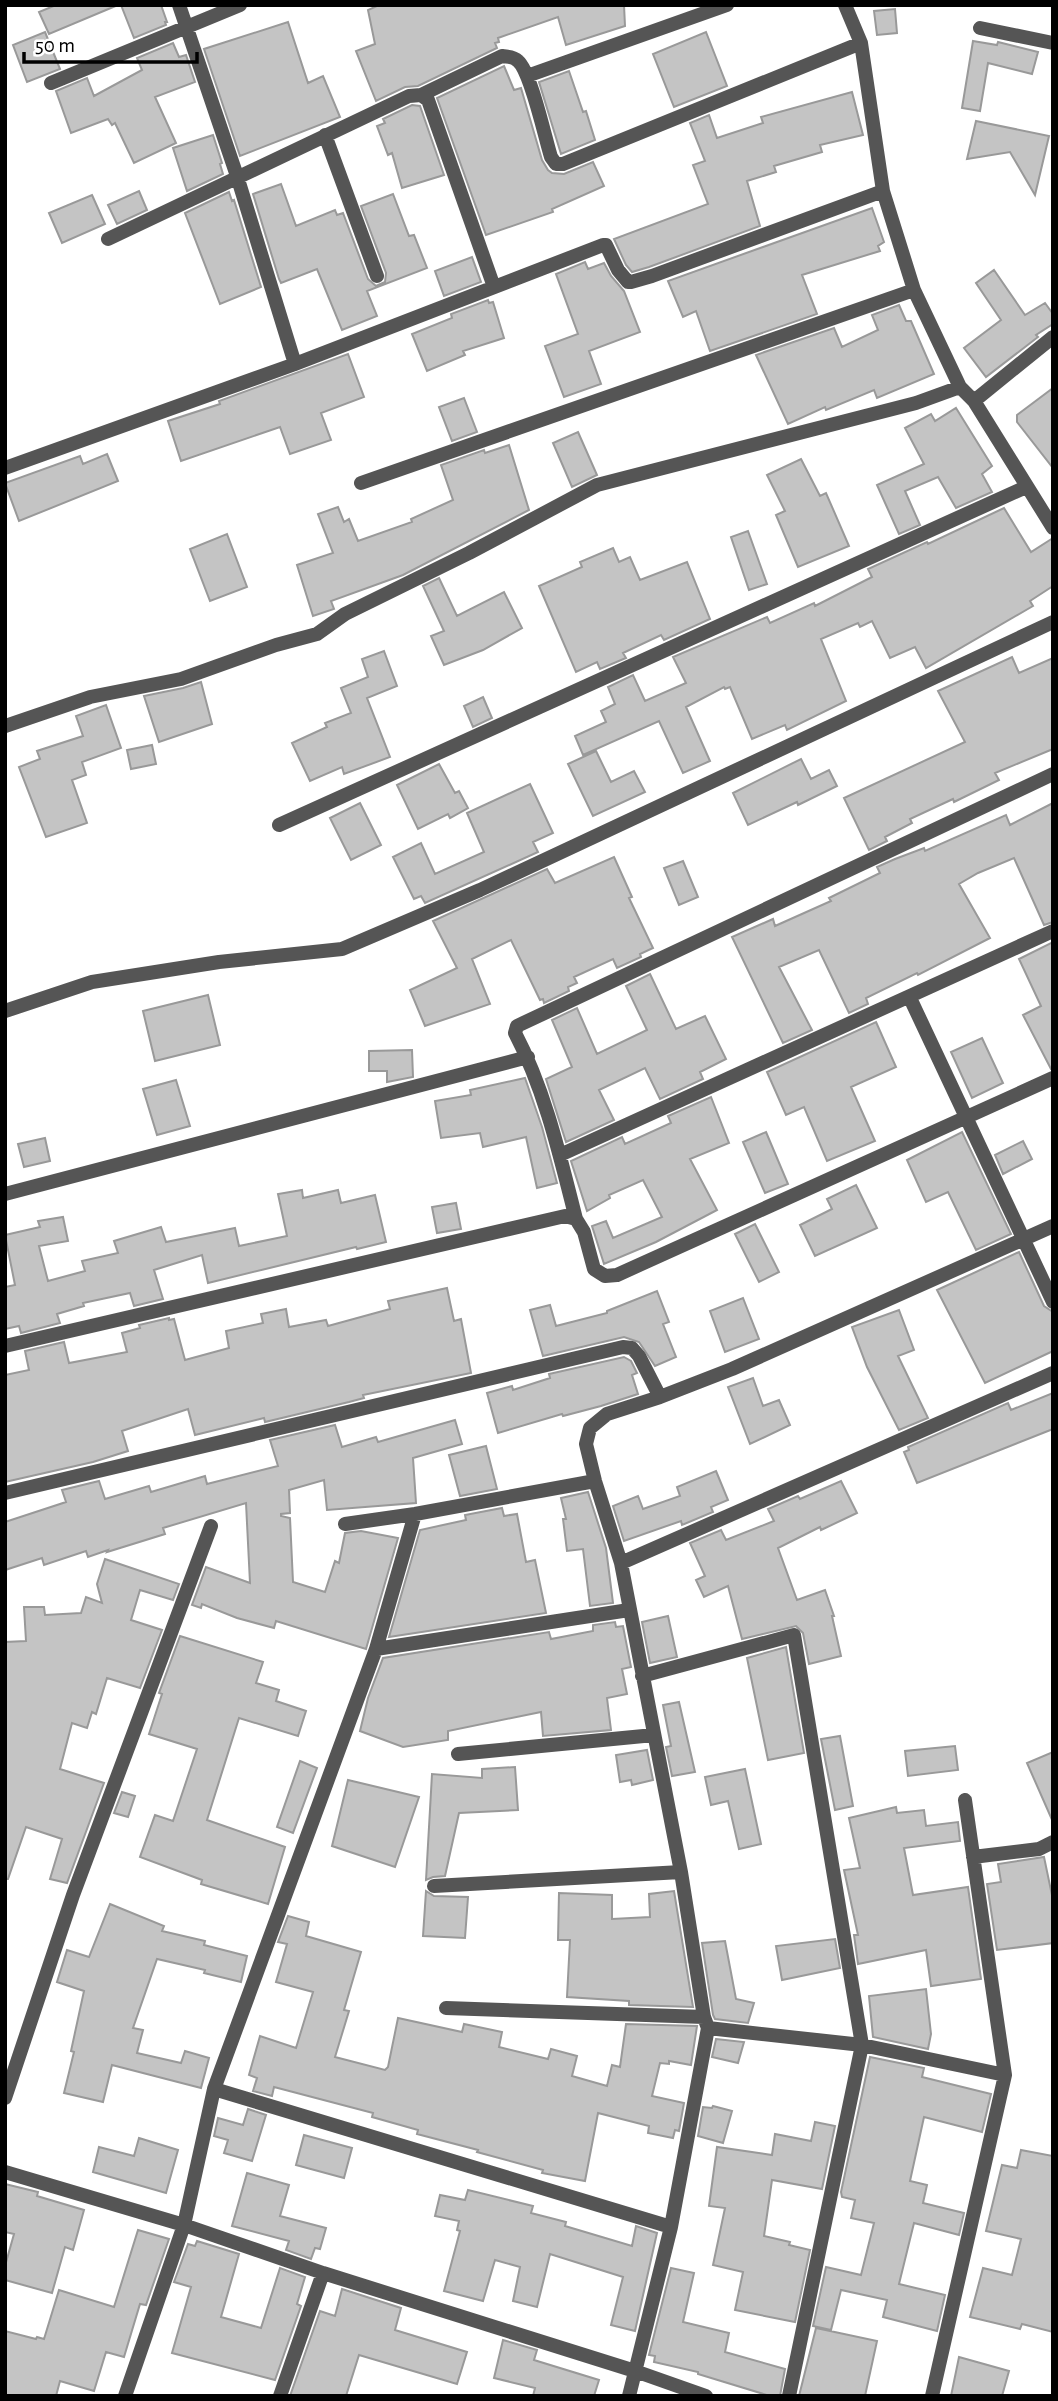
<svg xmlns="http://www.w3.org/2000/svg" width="1058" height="2401" font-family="'Alegreya Sans',sans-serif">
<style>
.building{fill:#c4c4c4;stroke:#999;stroke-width:2}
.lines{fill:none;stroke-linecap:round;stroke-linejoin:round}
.minor{stroke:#555;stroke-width:14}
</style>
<rect width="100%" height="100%" fill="#fff"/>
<path class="building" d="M56,5H118L49,34L39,12Z
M121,5H161L167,22H165L166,25L134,38Z
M379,5H624L625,26L566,45L558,17L498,38L499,42L495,43L497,48L418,86L405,87L376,101L356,51L375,44L368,10Z
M895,9L897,33L877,35L874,11Z
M288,22L308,83L323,76L340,117L240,156L204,49Z
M45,32L60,69L27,82L13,45Z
M706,32L727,86L674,107L653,54Z
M973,41L997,45L998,42L1038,52L1032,74L988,63L980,111L962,108Z
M173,43L179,57L186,55L195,82L155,97L176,143L134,163L115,123L112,125L108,119L71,133L56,91L87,78L94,96L142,70L137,58Z
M504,66L514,90L521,88L542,160L548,170L552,173L564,174L593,162L604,186L552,209L553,212L486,235L437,98Z
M569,71L583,112L586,111L595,140L561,154L539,82Z
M852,92L863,135L820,145L822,152L774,166L776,172L747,181L760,226L649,267L632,272L626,265L614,239L708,204L693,165L705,161L690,123L709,115L717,138L763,123L761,117Z
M412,105L420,106L444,175L402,188L392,153L388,155L377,126L385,123L383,119Z
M976,121L1049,136L1035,195L1010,152L967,159Z
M213,135L222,163L220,164L223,174L187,191L173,148Z
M281,184L296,226L335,210L337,215L343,213L368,279L376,286L385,282L386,273L361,206L393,194L409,236L414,235L427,268L367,291L377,316L342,330L317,269L281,283L279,279L253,194Z
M139,191L147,210L117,224L108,205Z
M229,192L232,201L234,200L261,287L220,304L185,213Z
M92,195L105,224L62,243L49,213Z
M872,208L884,242L878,246L880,251L802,275L817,314L710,351L696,311L683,317L668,281Z
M472,257L481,282L444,296L435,271Z
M585,262L588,269L604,263L611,276L624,291L640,332L589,351L601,384L564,397L545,346L578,334L556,274Z
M994,270L1025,315L1045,303L1053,314V324L1036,335L1038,337L986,377L964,348L1001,320L976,283Z
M488,300L489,303L493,302L504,338L463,351L465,355L427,371L412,334L452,318L451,314Z
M899,305L906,321H911L934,374L877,398L874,390L826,410L825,407L788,424L756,355L834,328L842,347L878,330L872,315Z
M348,354L364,397L321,413L331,440L290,454L280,427L181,461L168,421L220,404L219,401Z
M1053,388V468L1017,422V415Z
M464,398L477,432L452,441L439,407Z
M956,408L992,466L982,474L992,492L956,508L938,477L905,491L920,525L899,534L877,485L924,464L905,428L931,414L935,421Z
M578,432L597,475L572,487L553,443Z
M509,445L529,510L403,575L331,601L334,609L313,616L297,565L333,553L318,514L338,507L344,522L349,519L358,541L412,522L411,519L453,500L441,465L484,450L485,453Z
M107,454L118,481L19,521L5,483L80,456L83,464Z
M801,459L820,496L826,493L849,546L798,567L776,515L785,511L767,475Z
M1004,508L1031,552L1053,538V586L1030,601L1033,606L926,668L915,647L890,658L872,621L860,627L858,623L821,639L846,701L787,730L785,725L752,739L730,687L725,689L724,687L686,707L710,761L683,773L659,721L583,755L575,736L606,722L601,711L615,704L608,687L633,675L645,701L686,683L673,657L767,617L770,623L814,603L815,606L872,577L868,569L927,542L928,544Z
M748,531L767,584L749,590L731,537Z
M227,534L247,587L210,601L190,549Z
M613,548L619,562L630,557L640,580L687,562L710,619L664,640L661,635L623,653L626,658L600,669L597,662L576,672L539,586L582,567L580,562Z
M439,578L457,616L504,592L522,628L483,650L444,665L431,636L444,631L423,586Z
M384,651L397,686L367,698L390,757L344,774L342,767L310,781L292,743L327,727L325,723L351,713L341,688L368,677L362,659Z
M1012,657L1019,673L1053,658V749L995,773L999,780L954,802L953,799L910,819L912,823L885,837L887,841L869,850L844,798L965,742L938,691Z
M201,682L212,724L159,742L144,696L183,688Z
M483,697L492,718L473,727L464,706Z
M106,705L121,748L82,762L86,775L72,780L87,823L46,837L19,767L40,759L37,751L83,736L76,716Z
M152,745L156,764L131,769L127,750Z
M596,751L611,782L634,771L645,792L593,816L568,764Z
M801,759L811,779L829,770L837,786L798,805L797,802L748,825L733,793Z
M439,764L455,793L459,791L468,808L450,818L448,814L418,829L397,785Z
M530,784L553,833L533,842L538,852L425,903L421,896L414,899L393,857L421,843L435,874L484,852L467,813Z
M360,803L381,845L351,860L330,818Z
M1053,803V922L1044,925L1014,858L978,873L959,884L990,938L918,975L917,973L866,998L868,1004L849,1013L819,950L779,967L812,1030L783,1043L732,937L773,919L775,926L831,901L829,898L880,873L877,867L895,859L924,848L925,851L1006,815L1010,825Z
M614,857L632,897L629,898L653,948L640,954L641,957L617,968L613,959L574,977L577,983L568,987L569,991L544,1003L543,999L540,1000L511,940L472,959L490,1004L425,1026L410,990L457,968L433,921L547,869L555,883Z
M683,861L698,897L679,905L664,868Z
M1053,942V1069H1051L1023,1015L1041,1006L1019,959Z
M650,974L676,1029L705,1016L726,1059L700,1072L703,1079L660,1099L645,1068L599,1090L614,1120L566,1142L546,1079L572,1067L552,1020L577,1008L597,1054L647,1030L626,986Z
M208,995L220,1045L155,1061L143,1011Z
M876,1022L896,1067L851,1087L875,1141L827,1161L804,1107L786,1115L767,1072Z
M982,1038L1003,1083L972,1098L951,1052Z
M412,1050L413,1077L387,1082V1071H369V1051Z
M525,1078L542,1127L557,1183L537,1188L526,1137L483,1147L480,1133L441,1138L435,1101L471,1095L470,1090Z
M176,1080L190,1126L157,1135L143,1089Z
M711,1097L729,1143L690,1159L717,1210L656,1242L604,1264L592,1226L606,1221L613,1238L662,1217L643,1180L609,1195L610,1198L587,1211L571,1161L622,1137L625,1144L671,1123L668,1116Z
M766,1132L788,1184L765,1193L743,1142Z
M962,1132L1011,1234L976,1250L948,1192L926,1202L907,1160Z
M45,1138L50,1161L24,1167L18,1144Z
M1023,1141L1032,1159L1003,1174L995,1155Z
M856,1185L877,1228L815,1256L800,1225L832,1209L827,1199Z
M302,1190L303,1198L338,1190L341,1203L375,1195L386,1242L357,1249L356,1247L208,1283L202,1255L154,1270L163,1299L134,1306L130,1293L83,1303L84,1306L57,1314L60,1323L21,1333L19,1326L5,1329V1287L15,1285L5,1235L40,1227L38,1221L63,1217L68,1241L39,1246L48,1281L85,1271L82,1261L118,1253L114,1241L161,1227L166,1242L235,1228L239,1246L287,1236L278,1194Z
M456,1203L461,1229L437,1233L432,1207Z
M755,1224L779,1272L759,1282L735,1234Z
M1019,1252L1044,1306L1053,1312V1351L985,1383L937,1290Z
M447,1288L454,1321L461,1319L471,1373L363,1395L364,1398L349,1402L265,1422L264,1418L195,1435L188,1409L122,1431L128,1451L93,1462L5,1482V1375L29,1370L25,1351L64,1342L69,1363L127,1352L122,1333L140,1328L139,1325L169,1318V1320L174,1319L185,1360L229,1348L226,1331L263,1323L261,1314L286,1309L289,1327L326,1320L328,1326L390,1309L388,1301Z
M657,1291L669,1322L663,1324L676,1357L655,1366L639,1342L624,1337L543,1356L530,1310L550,1305L556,1326L607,1313V1311Z
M743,1298L759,1339L725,1352L710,1311Z
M899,1310L914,1350L898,1356L928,1418L899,1430L867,1367L852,1327Z
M624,1357L631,1361L637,1373L632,1375L638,1394L601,1406L563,1416L562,1414L498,1433L487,1393L512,1386L513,1390L550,1378L549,1374Z
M753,1378L763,1406L779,1400L790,1425L750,1444L728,1387Z
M1053,1393V1429L917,1483L904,1452L909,1450L908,1447L1008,1403L1011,1410Z
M455,1420L462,1444L413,1458L416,1503L327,1510L324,1480L289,1490L290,1513L281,1514V1516L290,1518L293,1582L325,1592L335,1561L339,1563L345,1533L361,1531L398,1538L366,1649L276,1621L274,1628L237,1618L202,1604L201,1608L192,1605L206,1567L250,1583L246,1503L163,1528L165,1534L107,1552L108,1550L88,1557L86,1551L44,1565L42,1558L5,1570V1522L66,1502L62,1490L99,1481L105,1499L149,1486L151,1492L205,1476L207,1484L278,1466L270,1440L335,1425L342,1447L376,1437L378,1442Z
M486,1446L497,1489L460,1496L449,1455Z
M716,1471L728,1500L711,1507L713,1512L682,1525L681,1521L624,1541L613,1506L638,1496L643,1509L680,1496L677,1487Z
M841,1481L857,1513L821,1530L820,1527L778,1548L797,1600L825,1590L834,1616H832L841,1656L809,1664L803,1633L796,1626L742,1639L728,1586L704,1597L696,1580L705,1576L690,1543L721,1530L726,1540L774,1521L768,1509L798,1496L800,1499Z
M588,1492L606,1548L613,1603L590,1606L583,1549L567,1551L563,1519H566L561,1498Z
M502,1508L504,1516L517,1514L526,1562L535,1560L546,1613L389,1637L420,1530L466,1520L465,1515Z
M105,1559L179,1584L173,1600L140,1590L131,1620L162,1630L140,1688L107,1678L96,1714L92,1712L87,1728L72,1723L60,1769L104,1783L67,1883L50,1879L62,1839L26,1827L8,1879H5V1642L26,1641L24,1607H44L45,1615L81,1613L86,1597L102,1603L97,1584Z
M668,1616L677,1657L650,1663L642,1622Z
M615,1622L616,1627L623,1626L631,1667L622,1669L627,1694L607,1698L611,1730L543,1736L541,1712L448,1731V1740L403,1747L360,1731L368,1698L383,1658L549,1632L551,1639L593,1631V1625Z
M180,1636L263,1662L256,1683L279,1690L276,1701L306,1711L298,1736L239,1718L207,1820L285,1847L268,1904L201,1884L202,1880L140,1857L155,1815L173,1821L197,1749L149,1734L162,1694L159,1693Z
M786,1647L804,1753L768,1760L747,1658Z
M679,1702L695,1772L672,1776L666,1747L671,1746L663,1705Z
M840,1736L853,1806L835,1810L821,1739Z
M955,1746L958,1770L908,1776L905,1751Z
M647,1750L653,1780L632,1785L631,1780L620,1782L616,1755Z
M1053,1752V1822L1027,1763Z
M300,1761L317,1768L293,1833L277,1827Z
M515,1767L518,1810L459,1813L445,1876L433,1877L426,1880L432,1774L482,1778V1769Z
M745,1769L761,1844L739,1849L728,1801L711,1805L705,1777Z
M348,1780L419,1797L395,1867L332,1846Z
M122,1792L135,1796L128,1817L114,1813Z
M896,1807L897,1813L924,1810L926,1826L958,1822L960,1841L904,1848L913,1895L968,1887L981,1979L931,1986L926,1950L858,1964L854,1935H858L844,1870L860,1868L849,1818Z
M1044,1857L1053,1900V1943L997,1950L987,1884L1001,1882L998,1864Z
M426,1891L434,1896L468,1897L465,1938L423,1936Z
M674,1891L693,2007L629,2005V2001L567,1997L570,1940H558L559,1893L612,1895V1919L650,1917L649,1894Z
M110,1904L164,1926L162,1931L205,1941L204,1945L247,1956L241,1982L204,1973L205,1970L157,1959L133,2028L143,2030L137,2053L181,2063L185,2051L209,2058L201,2088L112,2065L103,2102L64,2093L74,2052L71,2051L84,1991L57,1982L67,1950L89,1957Z
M288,1916L309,1922L306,1936L361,1952L344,2010L349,2011L335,2057L385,2070L388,2067L398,2018L462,2032L464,2024L502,2032L499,2047L548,2059L551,2049L577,2056L572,2076L607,2086L612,2065L620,2067L626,2024L697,2026L691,2065L669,2061V2064L660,2063L652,2096L684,2103L679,2131L675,2130L673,2138L648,2133L649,2126L598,2113L585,2181L542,2173L543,2170L477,2152L478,2150L417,2134L418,2130L372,2117L373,2113L274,2087L272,2096L253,2091L257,2078L249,2075L260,2036L296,2048L313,1992L276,1982L287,1944L278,1942Z
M835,1939L840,1968L782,1980L776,1946Z
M725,1941L736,1999L754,2003L748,2023L715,2019L713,2015L702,1943Z
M926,1989L931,2034L928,2049L873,2037L869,1996Z
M716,2039L744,2042L738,2063L712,2057Z
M870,2057L924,2068L922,2077L991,2094L982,2132L924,2117L910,2181L927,2185L923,2203L964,2213L959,2235L914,2223L899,2284L945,2295L937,2331L883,2317L887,2300L841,2290L831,2330L813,2326L826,2267L861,2275L874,2223L851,2218L855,2200L842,2197L841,2192Z
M713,2106L732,2111L723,2143L698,2136L703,2107L712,2108Z
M248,2109L266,2115L252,2161L224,2153L228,2140L214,2136L218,2118L243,2125Z
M815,2122L835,2126L822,2189L772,2180L764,2236L790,2242L789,2245L810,2250L795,2322L735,2310L743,2272L713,2265L725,2208L709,2206L717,2147L772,2155L775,2134L811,2141Z
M304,2135L352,2148L344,2178L296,2165Z
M139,2138L178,2150L166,2193L93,2172L99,2147L134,2156Z
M1021,2150L1053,2156V2332L1022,2324L1020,2329L970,2317L983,2268L1012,2275L1021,2239L986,2231L1002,2165L1017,2168Z
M247,2173L289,2185L280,2216L326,2228L320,2249L315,2248L311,2259L286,2250L289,2241L232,2226Z
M5,2184L38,2192L37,2196L84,2210L73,2250L65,2247L52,2293L5,2280V2266L14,2234L5,2232Z
M468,2190L533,2206L531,2213L566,2222L565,2226L632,2246L636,2226L657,2233L635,2331L611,2325L623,2277L550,2254L537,2307L513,2301L520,2267L495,2260L483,2301L444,2291L460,2231L457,2230L459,2221L435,2216L440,2195L465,2200Z
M138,2230L169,2239L146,2305L140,2304L124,2357L106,2352L94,2391L60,2381L56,2396H5V2331L36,2339L37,2337L44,2339L59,2290L114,2307Z
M197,2241L239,2254L221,2317L261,2328L280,2268L305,2277L297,2304L301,2306L275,2380L172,2353L191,2287L174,2282L188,2244L195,2246Z
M671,2268L694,2273L683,2322L729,2333L725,2352L785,2369L780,2396H770L698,2374V2372L654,2362L655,2356L649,2355Z
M342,2289L401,2308L395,2330L467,2352L457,2384L359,2355L346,2396H290L320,2311L335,2316Z
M816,2328L877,2341L865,2396H799Z
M503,2340L537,2350L534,2360L599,2380L594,2396H533L535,2388L494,2378Z
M959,2357L1009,2371L1002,2396H951Z"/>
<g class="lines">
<path class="minor" d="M179,5L237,176L295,364
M845,5L861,43L883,191L914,290L960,387L974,401L1053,528
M980,28L1053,43
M527,76L727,5
M51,83L240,5
M421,95L502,56C508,57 513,56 518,61C531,72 545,138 551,157L556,164H563L861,43
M325,135L377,276
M108,239L409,96L421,95L428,100L494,287
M974,401L1053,337
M5,468L295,364L603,245H606L618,270L628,282H631L652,276L883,191
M361,483L914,290
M5,726L90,697L181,679L276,645L317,634L345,614L469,553L597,485L916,403L960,387
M279,825L1026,487
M910,998L1053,1302
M5,1011L92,982L219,962L342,949L480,890L1053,622
M560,1155L1053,931
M5,1194L528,1057
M576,1219C560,1156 545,1090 515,1033L517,1026L1053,774
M5,1346L565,1216L576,1219L584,1232L594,1269L605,1276L617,1275L1053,1078
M5,1493L623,1347L632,1348L639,1356L660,1397
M345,1524L415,1514L595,1481
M621,1563L1053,1373
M376,1649L629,1610
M642,1676L794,1635L862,2045L789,2396
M458,1754L654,1735
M973,1857L1039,1849L1053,1842
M434,1886L681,1872
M446,2008L704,2017
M708,2028L862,2045L1005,2075
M214,2089L671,2227
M5,2098L73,1895L211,1526
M5,2172L184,2225L323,2273L635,2371L706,2396
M125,2396L184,2225L214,2089L376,1649L415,1514
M280,2396L323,2273
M629,2396L671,2227L708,2028L704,2017L681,1872L621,1563L595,1481L586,1444L590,1428L607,1414L660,1397L732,1369L1053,1226
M932,2396L1005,2075L965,1800"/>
</g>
<rect width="1058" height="2401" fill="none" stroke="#000000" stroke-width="14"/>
<path d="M24 52v10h173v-10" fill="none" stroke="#000000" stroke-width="3.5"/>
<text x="35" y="52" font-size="21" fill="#000000" stroke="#ffffff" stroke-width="5" paint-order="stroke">50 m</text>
</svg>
